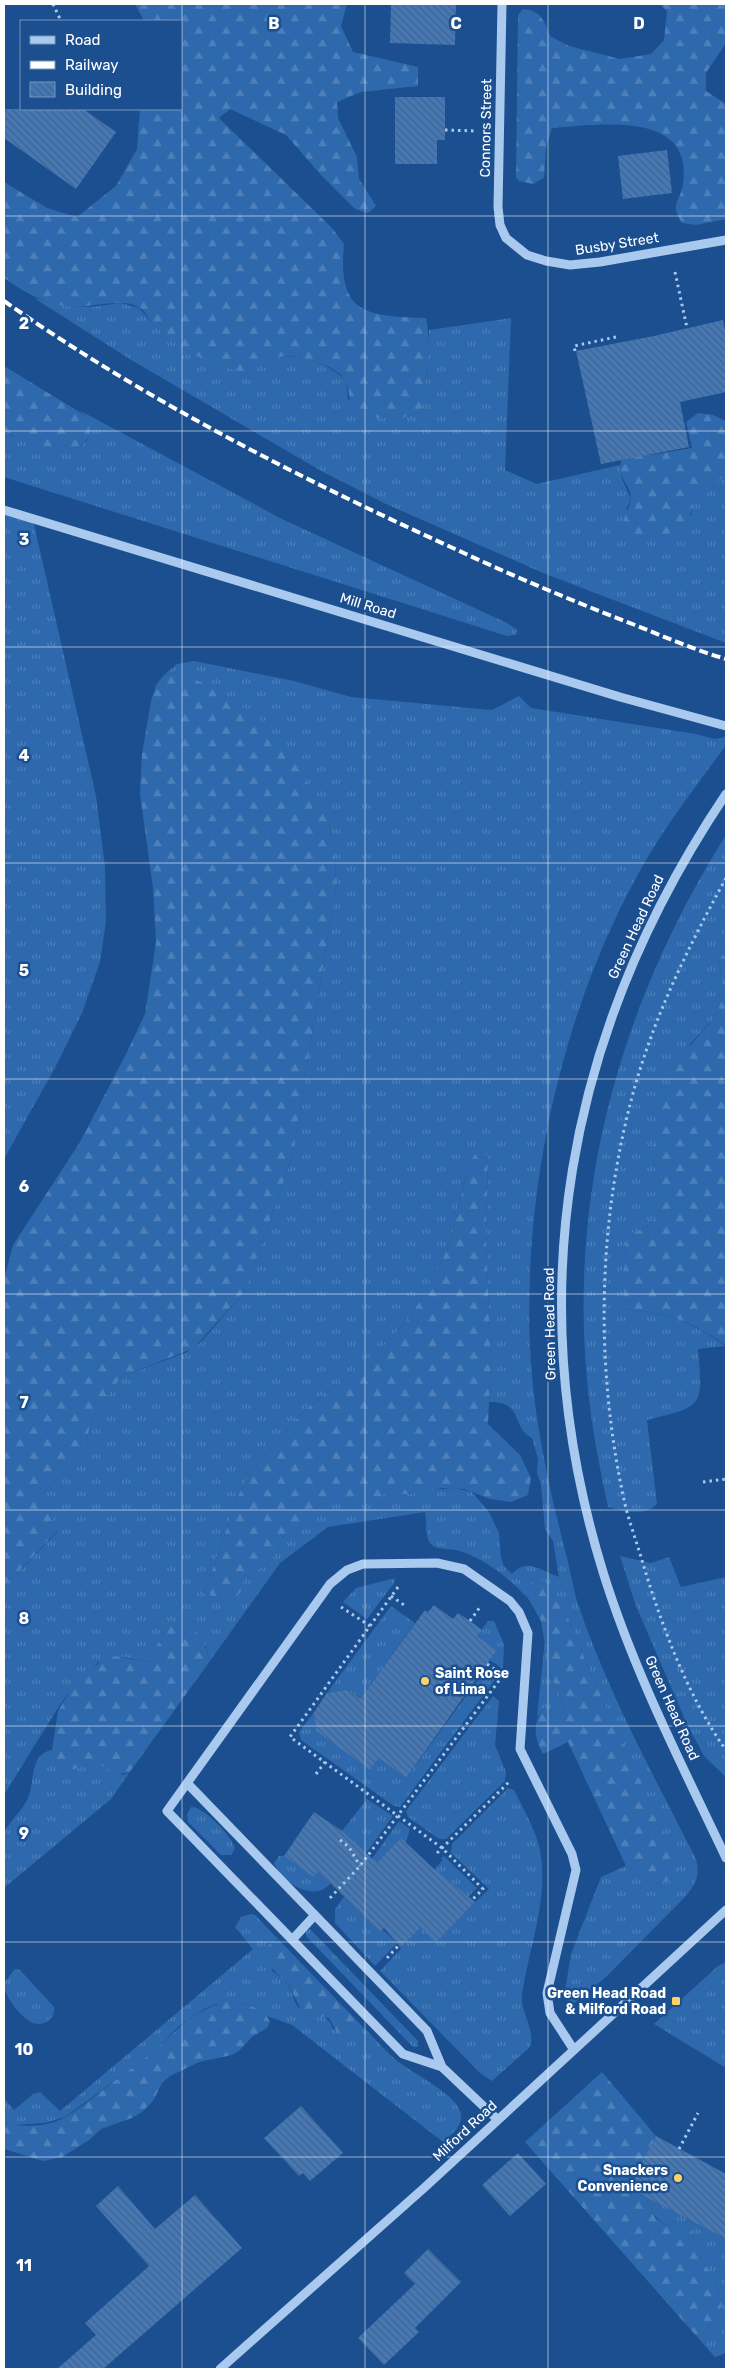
<svg xmlns="http://www.w3.org/2000/svg" width="730" height="2373" font-family="Rubik,sans-serif">
<style>
.grass{fill:url(#grass-tufts);fill-rule:evenodd}
.forest{fill:url(#forest-firs)}
.building{fill:url(#building-back-hatch)}
.lines{fill:none;stroke-linecap:round;stroke-linejoin:round}
.path{stroke:#a9c9ee;stroke-width:3;stroke-dasharray:2.5 4;stroke-linecap:butt}
.minor{stroke:#a9c9ee;stroke-width:9}
.rail{stroke:#fff;stroke-width:4;stroke-dasharray:9 4;stroke-linecap:butt}
.grid{fill:none;stroke:#fff;stroke-width:1;stroke-opacity:0.55}
.poi-dot{fill:#ffd166;stroke:#1b4f8f;stroke-width:2}
.labels{text-anchor:middle;dominant-baseline:central;stroke-width:5;stroke-linejoin:round;paint-order:stroke}
.street-label{font-size:14px;fill:#fff;stroke:#1b4f8f}
.poi-label{font-size:14px;font-weight:bold;fill:#fff;stroke:#1b4f8f;text-anchor:end}
.grid-label{font-size:16px;text-anchor:middle;font-weight:bold;fill:#fff;stroke:#1b4f8f;stroke-width:5;stroke-linejoin:round;paint-order:stroke}
</style>
<defs>
<pattern id="grass-tufts" width="24" height="20" patternUnits="userSpaceOnUse" patternTransform="scale(1.25)"><rect width="24" height="20" fill="#2e69ad"/><path d="M3 7l-1-3M5 7V3M7 7l1-3M15 17l-1-3M17 17v-4M19 17l1-3" fill="none" stroke="#4d80b9"/></pattern>
<pattern id="forest-firs" width="22" height="20" patternUnits="userSpaceOnUse" patternTransform="scale(1.25)"><rect width="22" height="20" fill="#2e69ad"/><path d="M5 1l3.5 6h-7zM16 11l3.5 6h-7z" fill="#4d80b9"/></pattern>
<pattern id="building-back-hatch" width="6" height="6" patternUnits="userSpaceOnUse" patternTransform="scale(1.25)"><rect width="6" height="6" fill="#4478b7"/><path d="M-1 5l2 2M0 0l6 6M5-1l2 2" fill="none" stroke="#486282"/></pattern>
</defs>
<rect width="100%" height="100%" fill="#1b4f8f"/>
<path class="grass" d="M34,298L67,306L90,307L121,303L139,308L156,327L241,371C252,368 273,358 282,357C305,354 329,365 346,380L348,400L427,377L429,330L511,318L505,470L537,484L620,465L622,479L631,499L626,510L691,516L693,497L713,487L726,474V643L543,573L386,504L323,472L239,423L128,358Z
M79,410L282,519L507,623L517,630L516,635L507,636L4,477V431L12,436L72,449L81,446L88,440L86,416Z
M4,510L33,520L96,796L105,867L106,921L100,962L82,1013L57,1064L4,1159Z
M194,661L294,681L351,697L492,710L519,696L531,708L696,734L714,739L726,737V745C703,777 678,809 657,842C567,986 523,1177 530,1346C533,1417 549,1489 567,1558C571,1573 573,1589 578,1604C608,1693 654,1776 696,1859C701,1877 694,1887 682,1900L606,1977L573,2004H569L564,1997L571,1954L601,1877L626,1866L643,1879L659,1884L677,1878L679,1868L595,1683L566,1613L525,1593L527,1598C511,1579 483,1558 460,1551C451,1548 436,1551 430,1543C425,1536 427,1521 425,1512L328,1527L280,1563L210,1661L206,1647L180,1623L173,1625L158,1648L150,1656L141,1661L124,1657L98,1662C88,1677 73,1685 64,1699C43,1731 24,1763 4,1795V1587L58,1531L41,1495L78,1457L87,1439L91,1420L118,1381L124,1376L187,1352L201,1342L245,1291L292,1158L336,886L335,851L328,819L177,673L164,675L177,664ZM488,1157L486,1231L491,1361L489,1402C524,1401 511,1428 532,1438L538,1459L537,1472L541,1485L545,1529L553,1541L559,1577C540,1571 528,1557 512,1574L504,1566L501,1557L499,1533L489,1512L472,1492L454,1488L385,1494L377,1497L355,1495L330,1503L320,1504L311,1510L298,1528L283,1537L277,1552L266,1565L244,1576L227,1602L204,1593L239,1494L253,1469L303,1412L383,1347L411,1316L438,1269L451,1241L468,1165Z
M726,835V950L719,960L723,983L721,1002L715,1017L690,1044L653,1160L661,1189V1216L644,1228L626,1236L624,1309C666,1312 692,1322 726,1346L698,1349C703,1407 704,1406 647,1420L657,1504C645,1517 623,1511 608,1507C599,1465 591,1423 587,1380C569,1186 623,998 726,835Z
M620,1556L651,1563L669,1557L681,1587L726,1577V1777L704,1756L687,1724L636,1606Z
M395,1578L394,1583L367,1619L343,1602L356,1588Z
M391,1606L415,1623L360,1699L347,1690L327,1693Z
M488,1621H494L504,1644L503,1669L490,1660L497,1650L477,1636Z
M545,1640L551,1677L564,1705L565,1712L561,1714L544,1708L537,1717Z
M484,1668L497,1677L400,1807L394,1806L301,1740L299,1732L314,1712L316,1731L370,1770L379,1758L406,1778L483,1673Z
M493,1696L499,1701L495,1745L506,1772L505,1781L446,1839H439L408,1817L406,1811Z
M52,1750L56,1763C75,1776 78,1765 96,1761L123,1775L129,1773L111,1799L4,1888C4,1877 1,1841 4,1833C8,1823 23,1810 28,1798C35,1782 29,1754 52,1750Z
M508,1788L514,1790C523,1809 536,1830 540,1850C549,1900 529,1947 522,1995C520,2013 536,2029 530,2047L492,2081L480,2073L380,1971L421,1927L474,1903L489,1889L451,1853L452,1844Z
M367,1799L393,1816L364,1856L342,1831Z
M191,1807C202,1805 234,1838 235,1849L231,1855H221L188,1822L187,1814Z
M399,1821L410,1829L406,1843L401,1839L348,1892Z
M338,1843C337,1853 338,1870 333,1879C319,1906 283,1884 274,1863L279,1856H284L314,1876Z
M444,1856L477,1888L468,1897L434,1870L443,1860L441,1858Z
M344,1897L380,1932L383,1930L397,1943L375,1966L335,1923V1909Z
M251,1914L255,1915L280,1941L276,1939L272,1971C278,1975 285,1981 289,1987C293,1994 294,2003 299,2008C312,2020 327,2009 333,2029L354,2037L360,2024C372,2035 383,2049 395,2059C409,2072 460,2095 461,2115C462,2127 451,2135 443,2142L292,2025L267,2016L255,2007L244,2003L216,2004L204,2009L178,2027L154,2052L65,2117L45,2123L14,2125L4,2123V2098L14,2110L33,2094L40,2092L60,2111L253,1949L235,1927L241,1917Z
M310,1929L418,2041V2047H413L306,1936V1931Z
M726,1962V2068L654,2024L718,1966Z
M15,1969L20,1970L54,2007C56,2020 41,2029 29,2021C18,2013 4,1996 4,1983Z
M645,2197L726,2239V2353L715,2357L698,2338L718,2317L722,2304L713,2275L702,2261L691,2230C662,2224 658,2226 645,2197Z"/>
<path class="forest" d="M135,4H347L341,26L353,52L418,67V86L361,92L337,102L338,118L357,157L359,179L376,206L368,213L355,209L321,175L286,135L230,109L219,118L332,228L344,244C337,315 367,316 426,318C432,347 427,379 421,408L401,419L354,416C351,409 348,384 345,380C337,365 295,353 280,357C268,361 253,372 241,371C215,369 176,346 157,328C151,323 147,313 140,308C122,296 87,310 65,306C41,302 24,292 4,278V182L47,208L77,217L116,186L137,149L140,109H181V21H144Z
M660,4H726V43L706,73V91L726,104V219L696,225L682,223C669,203 680,203 683,184C694,109 598,125 552,128L546,147L544,178L533,184L519,181L516,177L518,15L523,9C540,10 545,21 550,36L569,46L620,59L651,54L664,40L667,11Z
M4,366L86,416C90,424 92,430 88,438C75,463 21,441 4,431Z
M698,413L713,415L726,421V474L713,487L694,497C691,508 692,518 683,525C671,536 632,547 625,525C622,516 630,508 631,499C631,482 614,479 623,455L638,449L651,455L692,448L686,422Z
M177,673L201,682L257,716L291,753L328,819L335,851L336,886L292,1158L245,1291L194,1348L124,1376L118,1381L91,1420L87,1439L78,1457L41,1495L58,1530L4,1587V1279L13,1245L80,1142L125,1056L145,1014L156,942L153,888L140,794L142,754L151,701L156,685L164,675Z
M726,950V1345C690,1321 667,1312 623,1309L626,1236L644,1228L661,1216V1189L653,1160L655,1131L664,1094L679,1058L715,1017L721,1002L723,983L719,960Z
M482,1151L488,1157L486,1231L491,1361L488,1424L520,1455L531,1478L528,1495L511,1502L490,1499L464,1489L443,1488L411,1494H385L378,1497L355,1496L330,1503L320,1504L311,1510L298,1528L283,1537L277,1552L266,1565L244,1576C243,1590 241,1596 227,1602L204,1593L239,1494L253,1469L303,1412L383,1347L411,1316L438,1269L451,1241L468,1165L476,1153Z
M537,1581H545L566,1613L595,1683L675,1856L679,1868L677,1878L659,1884L643,1879L626,1866L568,1742L543,1754C534,1737 532,1723 544,1708L561,1714L565,1712L564,1705L551,1677L541,1621L525,1593L530,1584Z
M180,1623C199,1628 205,1643 210,1661L129,1773L114,1774L96,1761C78,1765 75,1776 56,1763L52,1750L58,1711L71,1689L104,1658L114,1656L141,1661L150,1656L167,1630L173,1625Z
M273,1940L280,1941L360,2024L354,2037C338,2039 336,2030 329,2018L309,2014L301,2010L289,1986L265,1961L266,1949Z
M234,2001C247,2004 265,2008 270,2022L267,2028L252,2037L239,2051L232,2055L199,2062L170,2076L162,2083L153,2101L142,2112L132,2118L101,2129L89,2140L62,2157L43,2161L4,2149V2123C20,2127 41,2127 57,2121C75,2114 91,2098 107,2087C123,2074 140,2063 155,2050C181,2027 198,2005 234,2001Z
M602,2072L656,2136L629,2188L645,2197L656,2219L665,2224L691,2230L702,2261L713,2275L722,2304L718,2317L698,2338L525,2142Z"/>
<path class="building" d="M391,4H456L455,45L390,43Z
M395,97H445V140H437V164H395Z
M4,109H83L116,132L76,189L4,138Z
M667,150L672,193L623,199L618,156Z
M723,320L726,336V392L680,402L689,447L601,464L576,351L654,336Z
M434,1605L453,1619L458,1613L470,1621L482,1630L477,1636L497,1650L406,1778L379,1758L370,1770L316,1731L314,1712L327,1693L347,1690L360,1699L425,1610L428,1612Z
M314,1812L342,1831L377,1863L401,1838L434,1869L475,1902L436,1942L421,1927L401,1948L384,1928L380,1932L318,1871L314,1877L284,1856Z
M301,2106L343,2153L310,2181L303,2173L299,2176L264,2138Z
M656,2136L726,2174V2239L628,2188Z
M518,2153L546,2184L510,2216L482,2185Z
M118,2186L155,2229L195,2195L242,2248L103,2369H57L96,2335L85,2323L149,2266L96,2206Z
M428,2249L461,2282L415,2328L419,2332L384,2365L358,2338L415,2284L404,2273Z"/>
<g class="lines">
<path class="path" d="M53,4L61,21
M445,130L477,131
M675,272L687,328
M575,351L574,346L616,337
M726,878C691,942 659,1006 638,1076C598,1210 594,1358 623,1495C627,1516 635,1537 641,1557C660,1621 687,1696 726,1750
M703,1482L726,1479
M398,1587L290,1737L442,1848L483,1889L472,1900
M391,1596L407,1607
M341,1607L370,1626
M470,1621L480,1607
M487,1664L503,1675
M316,1774L325,1762
M340,1840L349,1847L360,1866
M437,1853L511,1780
M330,1898L360,1866L501,1678
M387,1958L399,1945
M679,2149L698,2113"/>
<path class="minor" d="M502,4L498,207L500,225L506,238L527,255L546,261L570,265L600,262L726,240
M4,510L620,697L726,726
M726,794C566,1032 518,1296 603,1572C634,1672 682,1765 726,1858
M187,1783L427,2031L442,2067L498,2120
M292,1940L315,1915
M442,2067L403,2054L167,1811L330,1584L347,1570L363,1564L437,1563L464,1569L510,1601L519,1612L528,1633L520,1749L572,1854L576,1870L547,1993L550,2013L574,2050
M220,2369L424,2188L726,1910"/>
<path class="rail" d="M4,301C148,402 307,482 466,554C522,580 578,603 635,625C665,637 695,650 726,659"/>
</g>
<path class="grid" d="M182,4V2369M365,4V2369M548,4V2369M4,216H726M4,431H726M4,647H726M4,863H726M4,1079H726M4,1294H726M4,1510H726M4,1726H726M4,1942H726M4,2157H726"/>
<g class="poi-dot">
<circle cx="425" cy="1681" r="5"/>
<rect x="671" y="1996" width="10" height="10" rx="2.5"/>
<circle cx="678" cy="2178" r="5"/>
</g>
<g class="labels">
<g class="street-label">
<text transform="translate(486 128) rotate(-89)">Connors Street</text>
<text transform="translate(617 244) rotate(-9)">Busby Street</text>
<text transform="translate(368 606) rotate(17)">Mill Road</text>
<text transform="translate(636 927) rotate(-65)">Green Head Road</text>
<text transform="translate(550 1324) rotate(-91)">Green Head Road</text>
<text transform="translate(672 1708) rotate(66)">Green Head Road</text>
<text transform="translate(465 2131) rotate(-43)">Milford Road</text>
</g>
<g class="poi-label">
<text x="435" y="1673" text-anchor="start">Saint Rose<tspan x="435" dy="16">of Lima</tspan></text>
<text x="666" y="1993">Green Head Road<tspan x="666" dy="16">&amp; Milford Road</tspan></text>
<text x="668" y="2170">Snackers<tspan x="668" dy="16">Convenience</tspan></text>
</g>
</g>
<g class="grid-label">
<text x="274" y="29">B</text>
<text x="456" y="29">C</text>
<text x="639" y="29">D</text>
<text x="24" y="329">2</text>
<text x="24" y="545">3</text>
<text x="24" y="761">4</text>
<text x="24" y="976">5</text>
<text x="24" y="1192">6</text>
<text x="24" y="1408">7</text>
<text x="24" y="1624">8</text>
<text x="24" y="1839">9</text>
<text x="24" y="2055">10</text>
<text x="24" y="2271">11</text>
</g>
<rect width="730" height="2373" fill="none" stroke="#ffffff" stroke-width="10"/>
<rect x="20" y="20" width="162" height="90" fill="#1b4f8f" stroke="#7695bc"/>
<rect x="30" y="36" width="25" height="8" fill="#a9c9ee" stroke="#7695bc"/>
<text x="65" y="45" font-size="15" fill="#ffffff">Road</text>
<rect x="30" y="61" width="25" height="8" fill="#ffffff" stroke="#7695bc"/>
<text x="65" y="70" font-size="15" fill="#ffffff">Railway</text>
<rect x="30" y="82" width="25" height="15" fill="url(#building-back-hatch)" stroke="#7695bc"/>
<text x="65" y="95" font-size="15" fill="#ffffff">Building</text>
</svg>
